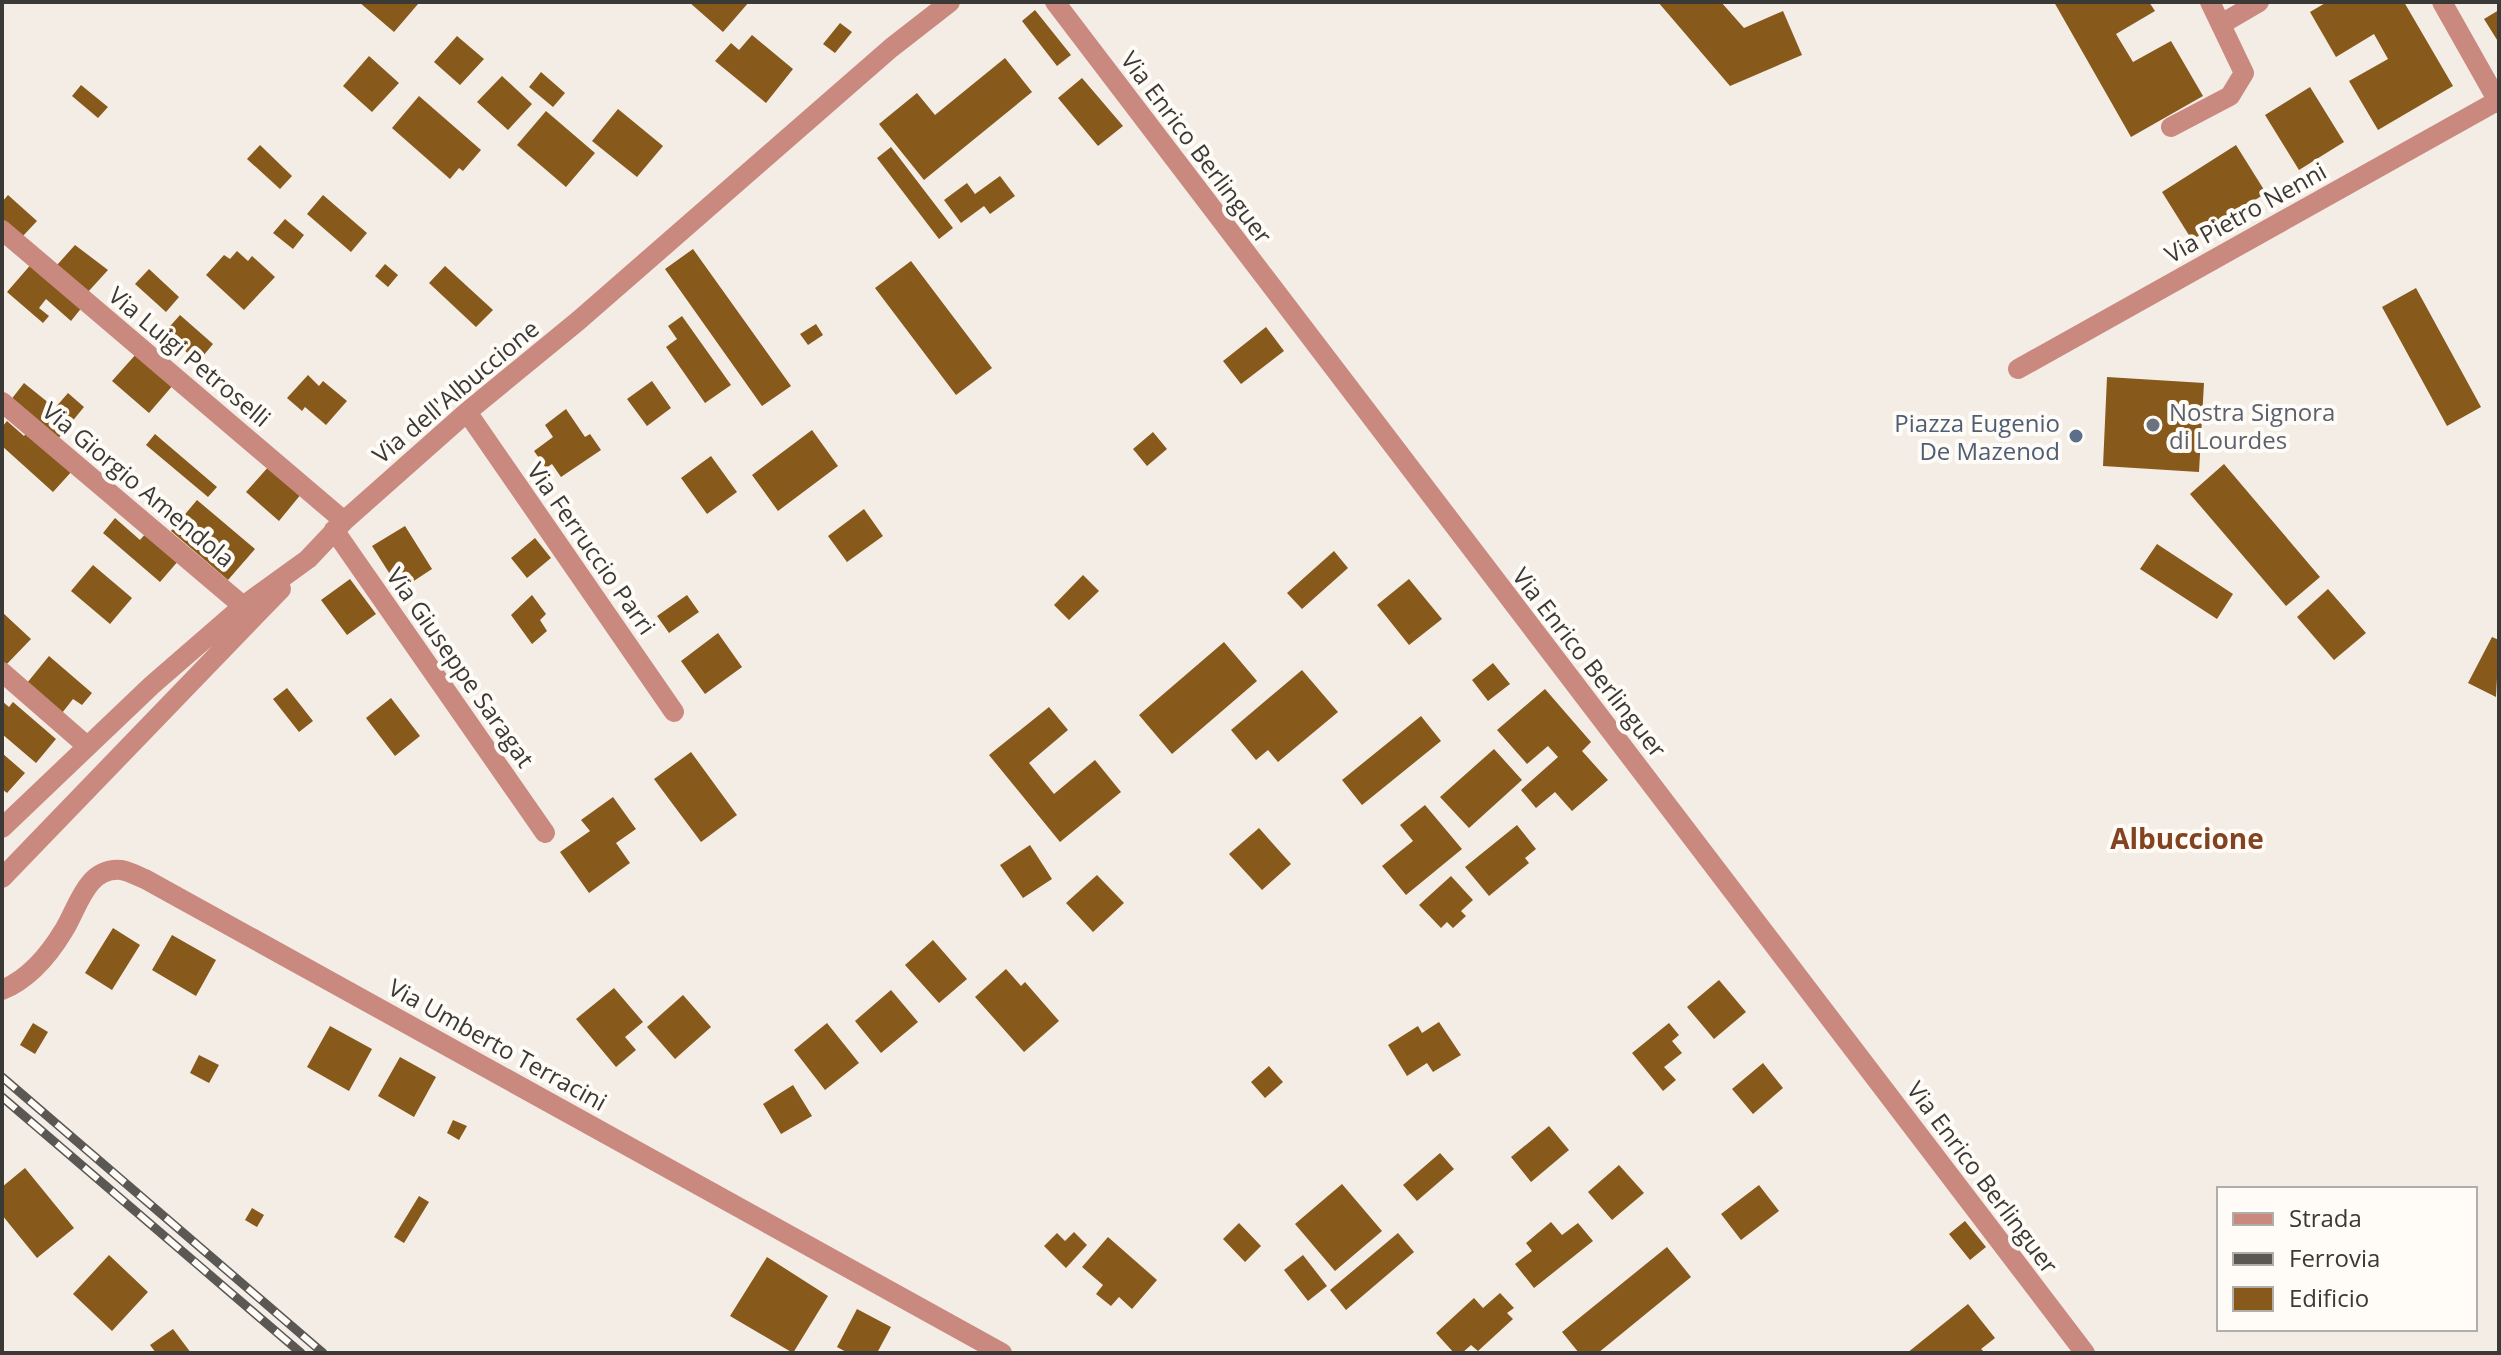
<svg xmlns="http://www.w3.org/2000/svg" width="2501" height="1355" font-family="'Open Sans',sans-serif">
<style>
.building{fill:#87591a}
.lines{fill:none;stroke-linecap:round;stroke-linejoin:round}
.minor{stroke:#ca897f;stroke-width:20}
.rail-casing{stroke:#5b5854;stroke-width:9}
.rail{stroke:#fffbf7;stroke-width:6;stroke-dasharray:18;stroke-linecap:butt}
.worship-dot{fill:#6b7280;stroke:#fffbf7;stroke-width:3}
.service-dot{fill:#5c6f8a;stroke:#fffbf7;stroke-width:3}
.labels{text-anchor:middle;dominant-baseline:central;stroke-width:8;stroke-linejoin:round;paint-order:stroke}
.street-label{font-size:24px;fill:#3b3936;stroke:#fffbf7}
.worship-label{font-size:24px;fill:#5b616d;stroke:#fffbf7;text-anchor:start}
.service-label{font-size:24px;fill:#4e5e75;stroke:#fffbf7;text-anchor:end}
.quarter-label{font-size:28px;font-weight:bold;fill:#834320;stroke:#fffbf7}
</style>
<rect width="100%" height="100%" fill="#f4ede6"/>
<path class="building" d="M359,2H415L418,4L394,32Z
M689,2H749L723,32Z
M1658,2H1721L1744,28L1783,11L1802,55L1730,86Z
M2054,2H2149L2155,11L2116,34L2133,62L2171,41L2203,96L2131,137Z
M2327,2H2404L2453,86L2378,130L2349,81L2388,59L2374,34L2336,57L2310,12Z
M1035,10L1071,55L1057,66L1022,21Z
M2499,10V43L2484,19Z
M840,23L852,32L835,53L823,44Z
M752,35L793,69L766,103L715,61L731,43L739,50Z
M457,36L484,59L460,85L434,62Z
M369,56L399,83L372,112L343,86Z
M1005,58L1032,92L924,180L879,124L917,93L935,115Z
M541,72L565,93L553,107L529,87Z
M502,76L532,104L508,130L477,102Z
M1082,78L1123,126L1098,146L1058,98Z
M81,85L108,107L98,118L72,96Z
M2310,87L2344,142L2299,170L2265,115Z
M419,96L481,150L463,171L459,168L450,179L392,128Z
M618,109L663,146L637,177L592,141Z
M546,111L595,153L566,187L517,145Z
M260,145L292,176L280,189L247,159Z
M2236,145L2266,193L2192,240L2162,192Z
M891,147L953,228L939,239L877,158Z
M1000,176L1015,196L990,214L984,206L961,223L944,200L967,183L975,194Z
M8,195L37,221L22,237L2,219V202Z
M323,195L367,233L351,252L307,214Z
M285,219L304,235L293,249L273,233Z
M75,245L108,270L87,293L57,265Z
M693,249L791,386L762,406L665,269Z
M237,251L248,261L252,256L275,277L244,310L206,275L224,255L230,259Z
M911,261L992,368L956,395L875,288Z
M33,262L83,306L71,321L46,299L39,308L49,316L43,323L7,292Z
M385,264L398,275L388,287L375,276Z
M445,266L493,310L476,327L429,283Z
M149,269L179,297L166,312L135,284Z
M2416,288L2481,407L2447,426L2382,307Z
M180,315L213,344L198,362L164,333Z
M682,316L731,385L705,403L666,347L677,339L668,326Z
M816,324L823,335L808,345L800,334Z
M1266,327L1284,351L1241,384L1223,361Z
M137,353L174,384L149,413L112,381Z
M308,375L319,386L323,381L347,401L326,425L305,407L302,411L287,398Z
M2107,377L2204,383L2199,472L2103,466Z
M652,381L671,408L647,426L627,399Z
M24,383L55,408L68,393L84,407L57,440L10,401Z
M566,409L585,437L590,434L601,450L561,477L552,464L546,468L534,451L553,437L545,425Z
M7,421L24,436L29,430L73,470L53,492L2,446V427Z
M812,430L838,466L778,511L752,475Z
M1153,432L1167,449L1147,466L1133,449Z
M155,434L217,487L208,497L146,445Z
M711,456L737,492L707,514L681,478Z
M2224,464L2320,577L2286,606L2190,494Z
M270,465L302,493L279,521L246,492Z
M197,500L255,549L228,580L171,531Z
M864,509L883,536L847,562L828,536Z
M115,518L140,540L147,532L179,560L160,582L103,533Z
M405,526L432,569L400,590L372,546Z
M535,538L551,558L527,578L511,558Z
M2157,544L2233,594L2217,619L2140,569Z
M1334,551L1348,568L1302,609L1287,593Z
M93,565L132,598L110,624L71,591Z
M1083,575L1099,591L1069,620L1054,605Z
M350,579L376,614L347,635L321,600Z
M1409,579L1442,619L1409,645L1377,605Z
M2328,589L2366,633L2334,660L2297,617Z
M532,595L546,614L540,620L547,631L532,644L511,615Z
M687,595L699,612L669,633L657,616Z
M2,612L31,639L5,666L2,663Z
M718,633L742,667L705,694L681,661Z
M2492,637L2499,640L2496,697L2468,683Z
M1224,642L1257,681L1172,754L1139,715Z
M49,656L92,693L82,705L73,699L62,713L27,683Z
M1493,663L1510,684L1488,701L1472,680Z
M1302,670L1338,712L1278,762L1268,750L1256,760L1231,730Z
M287,688L313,721L299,732L273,699Z
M1545,689L1591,742L1582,751L1608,780L1572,811L1555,792L1536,808L1521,790L1558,757L1548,746L1527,764L1497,730Z
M391,698L420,736L395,756L366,718Z
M2,701L9,707L13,702L56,739L36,763L2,734Z
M1049,707L1068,730L1029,763L1054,794L1095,760L1121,792L1060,842L989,755Z
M1421,716L1441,741L1362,805L1342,780Z
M1494,749L1522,780L1469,828L1440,797Z
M691,752L737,815L701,842L654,779Z
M2,753L25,773L7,793L2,789Z
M613,797L636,829L616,843L630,863L589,893L560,852L590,831L581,820Z
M1425,805L1462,849L1406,895L1382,866L1413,841L1400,825Z
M1517,825L1536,849L1525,858L1529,863L1489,896L1465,867Z
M1259,828L1291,864L1262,890L1229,854Z
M1030,845L1052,879L1023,898L1000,865Z
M1097,875L1124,903L1093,932L1066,903Z
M1451,876L1473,900L1461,911L1466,916L1453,928L1447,922L1441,928L1419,905Z
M113,928L140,945L112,990L85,973Z
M172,935L216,960L196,996L152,970Z
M933,940L967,979L939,1003L905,965Z
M1006,969L1021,986L1025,982L1059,1021L1024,1052L975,997Z
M1719,980L1746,1012L1714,1039L1687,1007Z
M614,988L643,1022L625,1037L636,1050L616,1067L576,1019Z
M891,990L918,1022L881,1053L855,1021Z
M683,995L711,1027L675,1059L647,1027Z
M1439,1022L1461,1055L1433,1072L1427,1063L1407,1076L1388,1045L1418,1026L1422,1033Z
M33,1023L48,1032L35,1054L20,1045Z
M827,1023L859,1063L825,1090L794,1050Z
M1669,1023L1679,1035L1672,1041L1682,1053L1664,1067L1676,1080L1663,1091L1632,1053Z
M330,1026L372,1049L349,1091L307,1067Z
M199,1055L219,1065L209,1083L190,1073Z
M400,1057L436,1077L414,1117L378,1096Z
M1763,1063L1783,1088L1753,1114L1732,1089Z
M1269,1066L1283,1082L1265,1098L1251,1082Z
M793,1085L812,1116L781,1134L763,1104Z
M453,1120L467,1126L459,1140L447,1133Z
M1549,1126L1569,1150L1531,1182L1511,1157Z
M1440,1153L1454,1169L1417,1201L1403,1185Z
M1619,1165L1644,1193L1612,1220L1588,1192Z
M25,1168L74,1228L37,1258L2,1215V1187Z
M1342,1184L1382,1231L1335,1271L1295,1224Z
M1759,1185L1779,1211L1741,1240L1721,1214Z
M419,1196L429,1202L404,1243L394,1237Z
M252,1208L264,1215L257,1227L245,1220Z
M1965,1221L1986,1247L1970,1260L1949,1234Z
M1551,1222L1562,1235L1578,1223L1593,1241L1534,1288L1515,1264L1532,1251L1526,1243Z
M1239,1223L1261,1246L1245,1262L1223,1239Z
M1074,1232L1087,1245L1066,1268L1044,1246L1057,1233L1065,1241Z
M1398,1233L1414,1252L1346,1310L1330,1290Z
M1108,1237L1157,1280L1132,1309L1119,1297L1111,1306L1096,1294L1103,1285L1082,1267Z
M1667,1247L1691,1277L1598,1353H1579L1562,1332Z
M109,1255L148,1292L112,1331L73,1294Z
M1303,1255L1327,1286L1308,1301L1284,1270Z
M767,1257L828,1296L793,1353L730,1316Z
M1500,1293L1514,1308L1507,1313L1513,1319L1478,1351L1471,1345L1462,1353H1454L1436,1333L1474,1298L1483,1308Z
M1968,1304L1995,1338L1981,1349L1985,1353H1907Z
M857,1309L891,1327L877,1353H848L837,1347Z
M173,1329L191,1353H156L150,1345Z"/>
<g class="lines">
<path class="minor" d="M1055,2L2085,1353
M2442,2L2499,103
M2223,23L2259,2
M2171,127L2230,96L2244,73L2210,2
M2,230L344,521
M2018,369L2499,100
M2,402L243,606
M467,412L674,712
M334,530L545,833
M2,672L87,746
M2,828L152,685L243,606L308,559L344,521L467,412L578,321L891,48L950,2
M2,878L281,589
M2,990C29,979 49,955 64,930C78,908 86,867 121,870C128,871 138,876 145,879L1002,1353"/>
<g class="rail-casing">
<path id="rail" d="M2,1077L323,1353
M2,1097L301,1353"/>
</g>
<use href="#rail" class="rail"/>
</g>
<circle class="worship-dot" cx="2153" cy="425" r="8"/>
<circle class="service-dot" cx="2076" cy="436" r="8"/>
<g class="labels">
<g class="street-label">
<text transform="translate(1197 147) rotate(53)">Via Enrico Berlinguer</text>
<text transform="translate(2245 212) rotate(-29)">Via Pietro Nenni</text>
<text transform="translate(190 356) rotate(40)">Via Luigi Petroselli</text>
<text transform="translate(455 391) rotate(-40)">Via dell'Albuccione</text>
<text transform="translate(139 484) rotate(40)">Via Giorgio Amendola</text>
<text transform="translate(592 548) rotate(55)">Via Ferruccio Parri</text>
<text transform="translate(1590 662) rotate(52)">Via Enrico Berlinguer</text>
<text transform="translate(461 667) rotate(55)">Via Giuseppe Saragat</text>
<text transform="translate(498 1044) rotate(29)">Via Umberto Terracini</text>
<text transform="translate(1983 1177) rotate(53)">Via Enrico Berlinguer</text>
</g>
<g class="worship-label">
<text x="2169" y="411">Nostra Signora<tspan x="2169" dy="28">di Lourdes</tspan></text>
</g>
<g class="service-label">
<text x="2060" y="422">Piazza Eugenio<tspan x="2060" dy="28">De Mazenod</tspan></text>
</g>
<g class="quarter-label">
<text x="2187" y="838">Albuccione</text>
</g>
</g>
<rect width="2501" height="1355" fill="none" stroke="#3b3936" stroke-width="8"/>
<rect x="2217" y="1187" width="260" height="144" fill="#fffbf7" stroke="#b1adaa" stroke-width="2"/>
<rect x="2233" y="1213" width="40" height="12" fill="#ca897f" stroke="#b1adaa" stroke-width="2"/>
<text x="2289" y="1227" font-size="24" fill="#3b3936">Strada</text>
<rect x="2233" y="1253" width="40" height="12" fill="#5b5854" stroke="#b1adaa" stroke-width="2"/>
<text x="2289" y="1267" font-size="24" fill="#3b3936">Ferrovia</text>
<rect x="2233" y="1287" width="40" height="24" fill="#87591a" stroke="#b1adaa" stroke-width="2"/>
<text x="2289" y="1307" font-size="24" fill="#3b3936">Edificio</text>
</svg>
